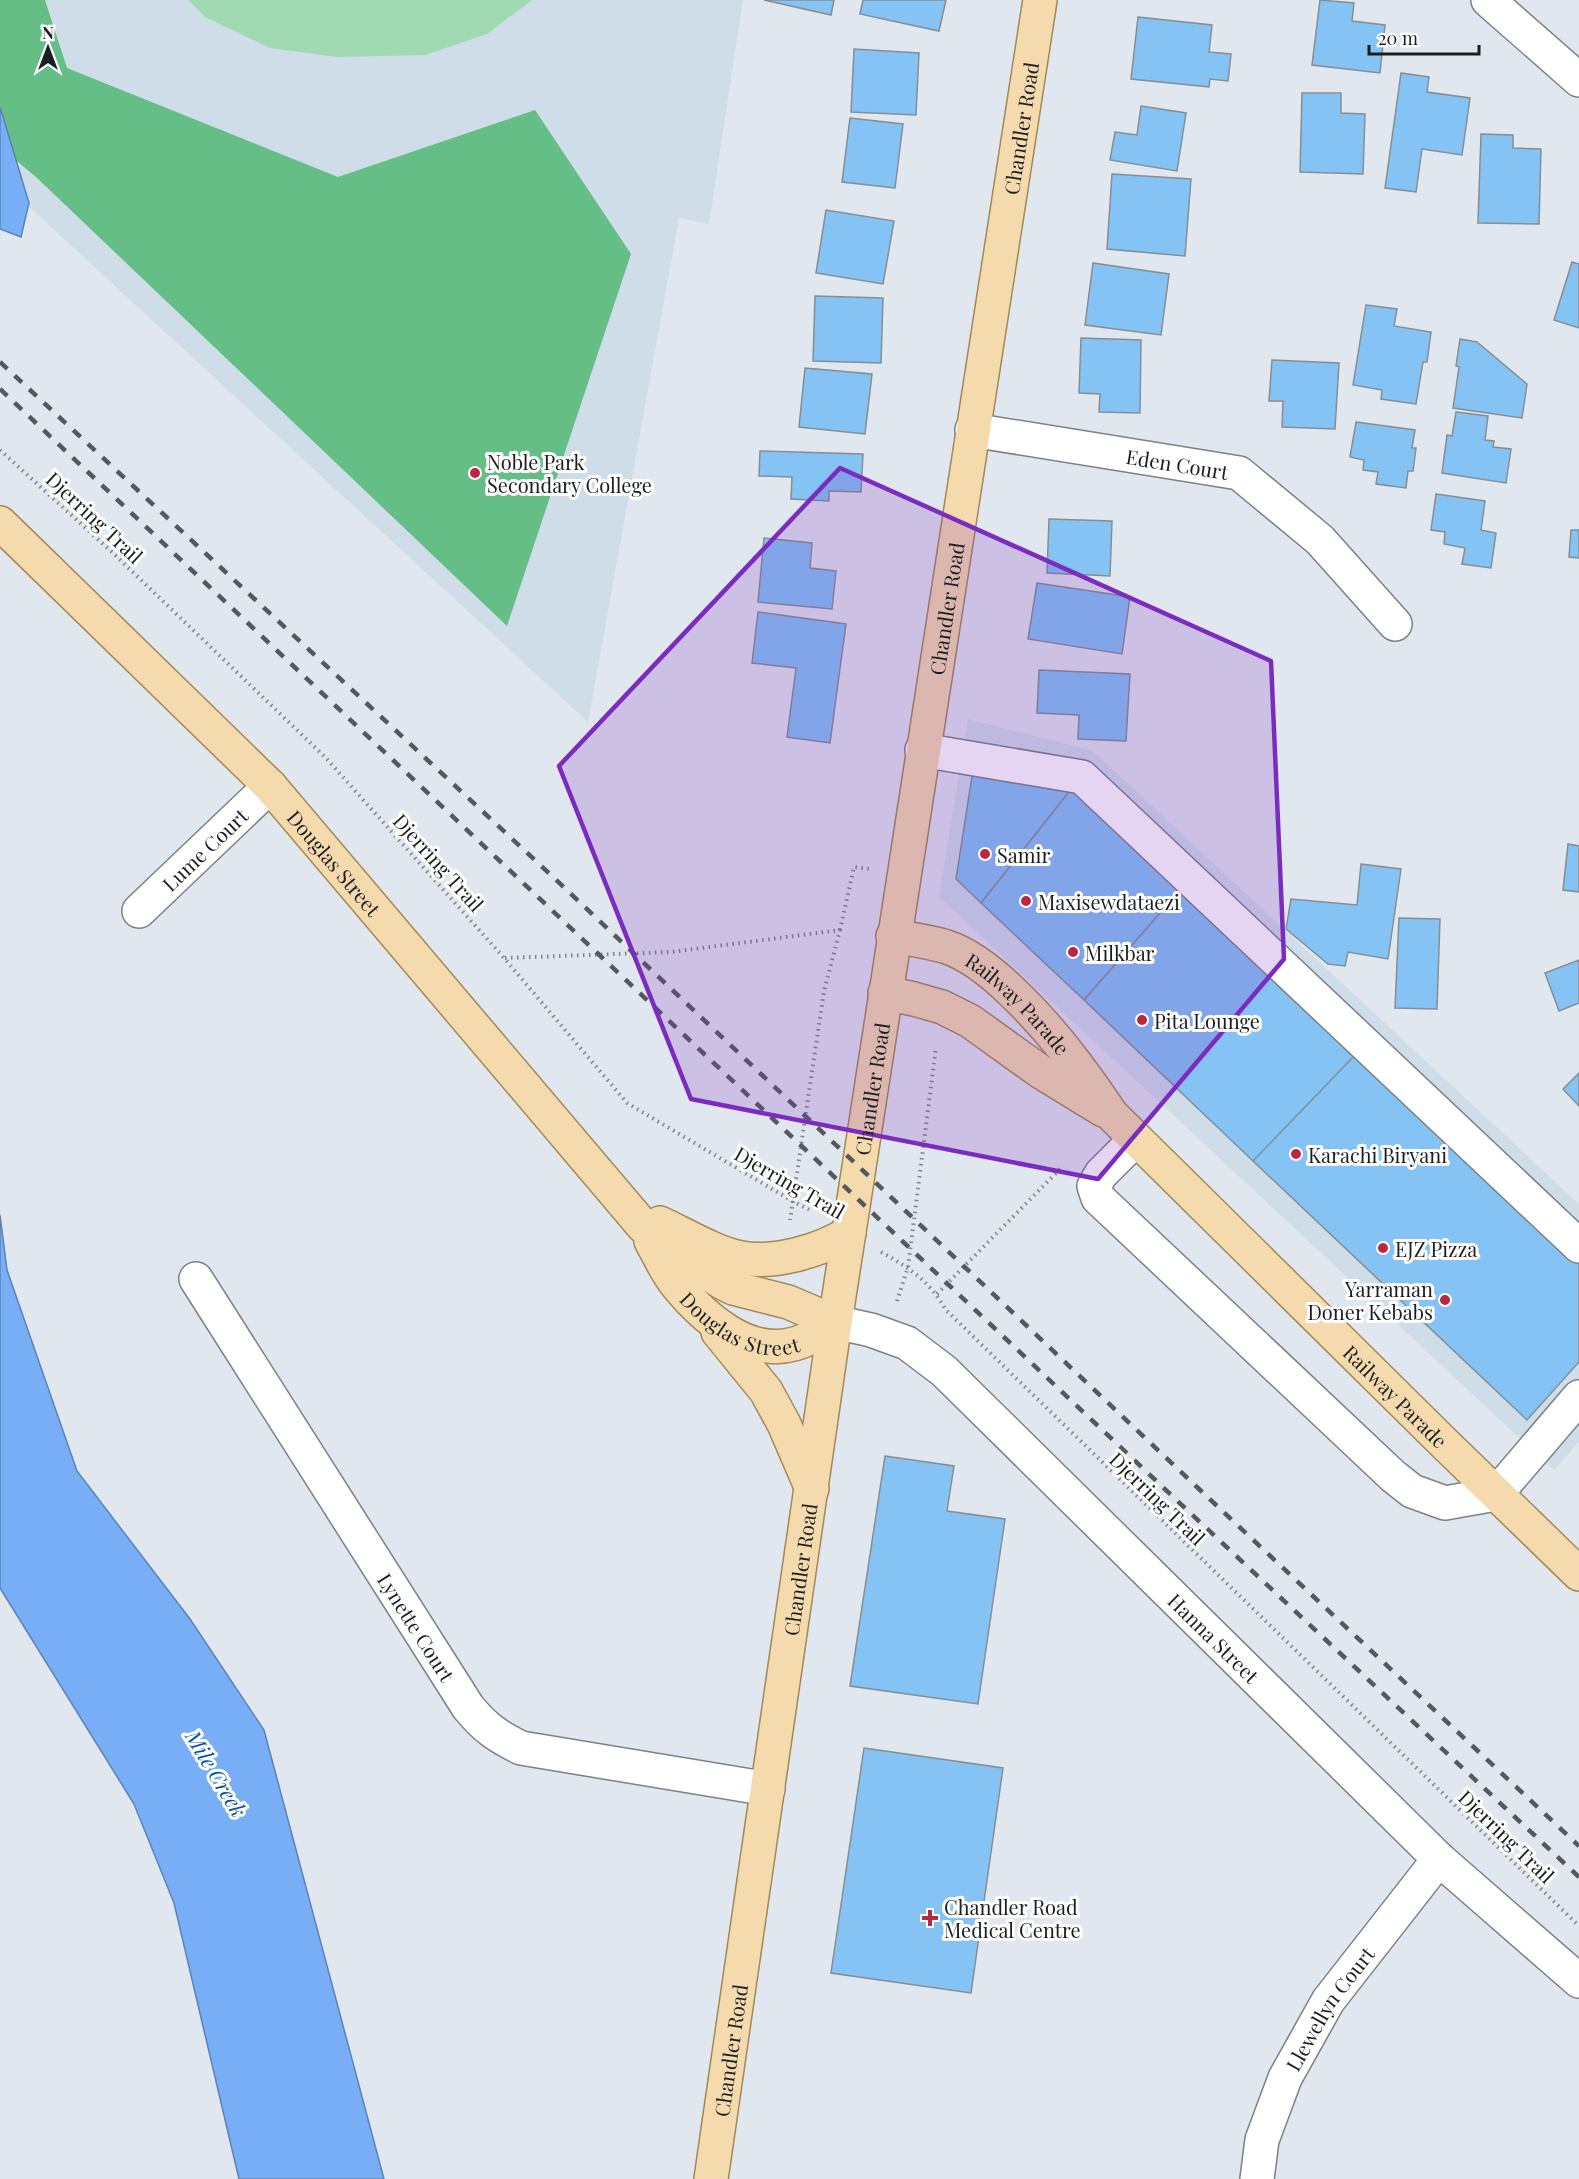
<svg xmlns="http://www.w3.org/2000/svg" width="1579" height="2179" font-family="'Playfair Display',serif">
<style>
.built{fill:#cfdde9}
.green{fill:#a1d9b2}
.forest{fill:#65be86}
.water{fill:#78aef6;stroke:#5c83b6;stroke-width:1.5}
.building{fill:#84c3f4;stroke:#868e93;stroke-width:1.5}
.lines{fill:none;stroke-linecap:round;stroke-linejoin:round}
.minor-casing{stroke:#7a8187;stroke-width:36}
.major-casing{stroke:#a48857;stroke-width:36}
.path{stroke:#808589;stroke-width:4;stroke-dasharray:1.5 4.5;stroke-linecap:butt}
.minor{stroke:#fff;stroke-width:33}
.major{stroke:#f4daac;stroke-width:33}
.rail{stroke:#55595d;stroke-width:4.5;stroke-dasharray:10 10;stroke-linecap:butt}
.marked{fill:#7b2cbf;fill-opacity:0.2;stroke:#7b2cbf;stroke-width:4.5;stroke-linejoin:round}
.poi-dot{fill:#b92843;stroke:#fff;stroke-width:2}
.labels{text-anchor:middle;dominant-baseline:central;stroke-width:6;stroke-linejoin:round;paint-order:stroke}
.street-label{font-size:20px;fill:#1b1e20;stroke:#fff}
.poi-label{font-size:20px;fill:#1b1e20;stroke:#fff;text-anchor:start}
.water-label{font-size:21px;font-style:italic;fill:#0553a5;stroke:#fff}
</style>
<rect width="100%" height="100%" fill="#e0e7ee"/>
<path class="built" d="M0,0H743L709,224L679,218L588,722L0,180Z
M968,719L1093,751L1579,1204V1442L1554,1470L939,897Z"/>
<path class="green" d="M188,0H532L487,34L425,55L337,57L270,48L205,17Z"/>
<path class="forest" d="M0,0H45L67,68L338,177L535,110L631,254L507,626L36,177L0,147Z"/>
<path class="water" d="M0,107L29,203L21,237L0,229Z
M0,1215L7,1270L77,1471L190,1619L264,1730L384,2179H239L174,1903L134,1804L0,1588Z"/>
<path class="building" d="M764,0H834L831,15Z
M863,0H946L939,31L860,14Z
M1320,0L1354,3L1352,21L1385,25L1380,73L1312,65Z
M1138,17L1212,25L1209,52L1231,54L1228,81L1210,79L1209,87L1131,79Z
M854,49L919,53L916,115L851,112Z
M1401,73L1429,77L1427,92L1470,98L1462,155L1422,149L1416,192L1385,188Z
M1302,93H1341V113L1365,114L1363,174L1300,172Z
M1141,106L1186,113L1177,171L1110,160L1115,132L1137,135Z
M850,118L903,124L895,188L842,182Z
M1481,134L1513,135V148L1541,149L1539,224L1478,223Z
M1112,174L1191,179L1185,256L1107,249Z
M826,210L894,221L883,284L816,273Z
M1572,262L1579,264V328L1554,320Z
M1093,263L1169,274L1161,335L1085,325Z
M815,296L883,298L881,363L813,361Z
M1366,305L1397,309L1394,326L1431,332L1427,362H1423L1416,404L1381,399L1382,390L1353,385Z
M1081,338L1141,340L1140,413L1099,412L1100,394L1079,393Z
M1460,339L1477,342L1527,384L1522,418L1453,408L1459,367L1456,366Z
M1272,360L1339,363L1335,429L1282,427L1283,401H1269Z
M805,368L872,374L865,434L799,427Z
M1456,412L1488,416L1485,440L1494,441L1493,447L1511,449L1506,483L1442,473L1447,435L1452,436Z
M1356,422L1415,430L1412,448H1416L1413,471H1408L1406,488L1376,484L1378,472L1363,470L1364,460L1350,457Z
M760,451L863,454L861,492L829,491V501L791,499L792,477L759,476Z
M1436,494L1485,501L1481,530L1496,533L1491,568L1462,564L1465,548L1444,544L1445,532L1431,530Z
M1049,519L1112,521L1110,576L1047,573Z
M1571,530H1579V558L1569,557Z
M764,538L812,543L810,568L836,571L832,609L758,602Z
M1037,583L1130,597L1122,654L1028,639Z
M758,612L846,624L830,743L787,737L796,668L752,663Z
M1039,670L1130,674L1126,741L1078,739L1079,715L1037,713Z
M973,770L1072,788L981,903L956,879Z
M1072,788L1181,889L1084,1000L981,903Z
M1568,844L1579,846V892L1563,890Z
M1361,864L1401,869L1388,959L1348,952L1345,966L1328,964L1286,929L1291,899L1357,905Z
M1181,889L1357,1053L1253,1161L1084,1000Z
M1399,918L1440,919L1437,1009L1395,1008Z
M1579,960V1003L1559,1011L1545,973Z
M1357,1053L1579,1261V1362L1527,1420L1253,1161Z
M1579,1073V1106L1563,1089Z
M885,1456L954,1466L947,1511L1005,1519L978,1704L850,1686Z
M864,1748L1003,1768L971,1993L831,1973Z"/>
<g class="lines">
<g class="minor-casing">
<g id="minor">
<path d="M1488,0L1579,80"/>
<path id="s1" d="M972,430L1239,473L1320,540L1395,624"/>
<path d="M922,750L1082,777L1579,1246"/>
<path id="s2" d="M139,911L270,786"/>
<path d="M1136,1139L1101,1174L1094,1186L1098,1198L1393,1476L1412,1491L1445,1503L1496,1494L1579,1397"/>
<path id="s3" d="M196,1279L468,1707C485,1728 497,1736 521,1748L768,1789"/>
<path id="s4" d="M835,1322L871,1330L907,1343L944,1371L1439,1859L1579,1981"/>
<path id="s5" d="M1257,2179L1262,2140L1285,2078L1328,2001L1439,1859"/>
</g>
</g>
<g class="major-casing">
<g id="major">
<path id="s6" d="M0,523L270,786L643,1226L676,1253L723,1283L733,1288L788,1302L835,1322"/>
<path id="s7" d="M893,936C911,939 930,942 947,947C970,955 990,971 1008,988C1049,1026 1081,1069 1112,1115L1443,1442L1579,1574"/>
<path d="M885,993L914,999L942,1007L970,1021L1041,1072L1103,1110"/>
<path d="M660,1223C684,1234 715,1253 741,1258C775,1264 820,1251 849,1233"/>
<path id="s8" d="M651,1241C659,1255 666,1272 677,1285C704,1318 748,1357 794,1344C809,1340 822,1331 835,1322"/>
<path d="M718,1332L766,1391L784,1424L812,1489"/>
<path id="s9" d="M711,2179L835,1322L1040,0"/>
</g>
</g>
<path class="path" d="M0,450L114,554L325,757L504,958L627,1103L794,1202L812,1211
M840,930L854,867L870,869
M505,958L671,952L840,930L824,991L790,1220
M881,1252C907,1266 931,1282 945,1309L1579,1926
M937,1294L1063,1166
M897,1301L908,1267L936,1047"/>
<use href="#minor" class="minor"/>
<use href="#major" class="major"/>
<path class="rail" d="M0,362L552,876L1199,1489L1579,1846
M0,389L1186,1509L1579,1877"/>
</g>
<path class="marked" d="M840,468L1271,661L1284,959L1098,1179L691,1099L559,766Z"/>
<g class="poi-dot">
<circle cx="475" cy="473" r="6"/>
<circle cx="985" cy="854" r="6"/>
<circle cx="1026" cy="901" r="6"/>
<circle cx="1073" cy="952" r="6"/>
<circle cx="1142" cy="1020" r="6"/>
<circle cx="1296" cy="1154" r="6"/>
<circle cx="1383" cy="1248" r="6"/>
<circle cx="1445" cy="1300" r="6"/>
<path d="M927 1909h6v6h6v6h-6v6h-6v-6h-6v-6h6z"/>
</g>
<g class="labels">
<g class="street-label">
<text stroke="none"><textPath href="#s9" startOffset="2074">Chandler Road</textPath></text>
<text stroke="none"><textPath href="#s1" startOffset="208">Eden Court</textPath></text>
<text transform="translate(95 517) rotate(43)">Djerring Trail</text>
<text stroke="none"><textPath href="#s9" startOffset="1588">Chandler Road</textPath></text>
<text stroke="none"><textPath href="#s2" startOffset="90">Lume Court</textPath></text>
<text transform="translate(439 862) rotate(48)">Djerring Trail</text>
<text stroke="none"><textPath href="#s6" startOffset="477">Douglas Street</textPath></text>
<text stroke="none"><textPath href="#s7" startOffset="147">Railway Parade</textPath></text>
<text stroke="none"><textPath href="#s9" startOffset="1102">Chandler Road</textPath></text>
<text transform="translate(790 1182) rotate(30)">Djerring Trail</text>
<text stroke="none"><textPath href="#s8" startOffset="129">Douglas Street</textPath></text>
<text stroke="none"><textPath href="#s7" startOffset="693">Railway Parade</textPath></text>
<text transform="translate(1158 1498) rotate(44)">Djerring Trail</text>
<text stroke="none"><textPath href="#s9" startOffset="616">Chandler Road</textPath></text>
<text stroke="none"><textPath href="#s3" startOffset="412">Lynette Court</textPath></text>
<text stroke="none"><textPath href="#s4" startOffset="501">Hanna Street</textPath></text>
<text transform="translate(1507 1836) rotate(44)">Djerring Trail</text>
<text stroke="none"><textPath href="#s5" startOffset="188">Llewellyn Court</textPath></text>
<text stroke="none"><textPath href="#s9" startOffset="130">Chandler Road</textPath></text>
</g>
<g class="poi-label">
<text x="487" y="461">Noble Park<tspan x="487" dy="23">Secondary College</tspan></text>
<text x="997" y="854">Samir</text>
<text x="1038" y="901">Maxisewdataezi</text>
<text x="1085" y="952">Milkbar</text>
<text x="1154" y="1020">Pita Lounge</text>
<text x="1308" y="1154">Karachi Biryani</text>
<text x="1395" y="1248">EJZ Pizza</text>
<text x="1433" y="1288" text-anchor="end">Yarraman<tspan x="1433" dy="23">Doner Kebabs</tspan></text>
<text x="944" y="1906">Chandler Road<tspan x="944" dy="23">Medical Centre</tspan></text>
</g>
<g class="water-label">
<text transform="translate(217 1773) rotate(59)">Mile Creek</text>
</g>
</g>
<g transform="translate(48 48)" stroke="#ffffff" stroke-width="4.5" paint-order="stroke">
<path d="M0-4.5L10 22L0 15L-10 22Z" fill="#1b1e20"/>
<text y="-9" font-size="16" font-weight="bold" text-anchor="middle" fill="#1b1e20">N</text>
</g>
<path d="M1369 45v9h110v-9" fill="none" stroke="#1b1e20" stroke-width="3"/>
<text x="1378" y="45" font-size="18" fill="#1b1e20" stroke="#ffffff" stroke-width="4.5" paint-order="stroke">20 m</text>
</svg>
